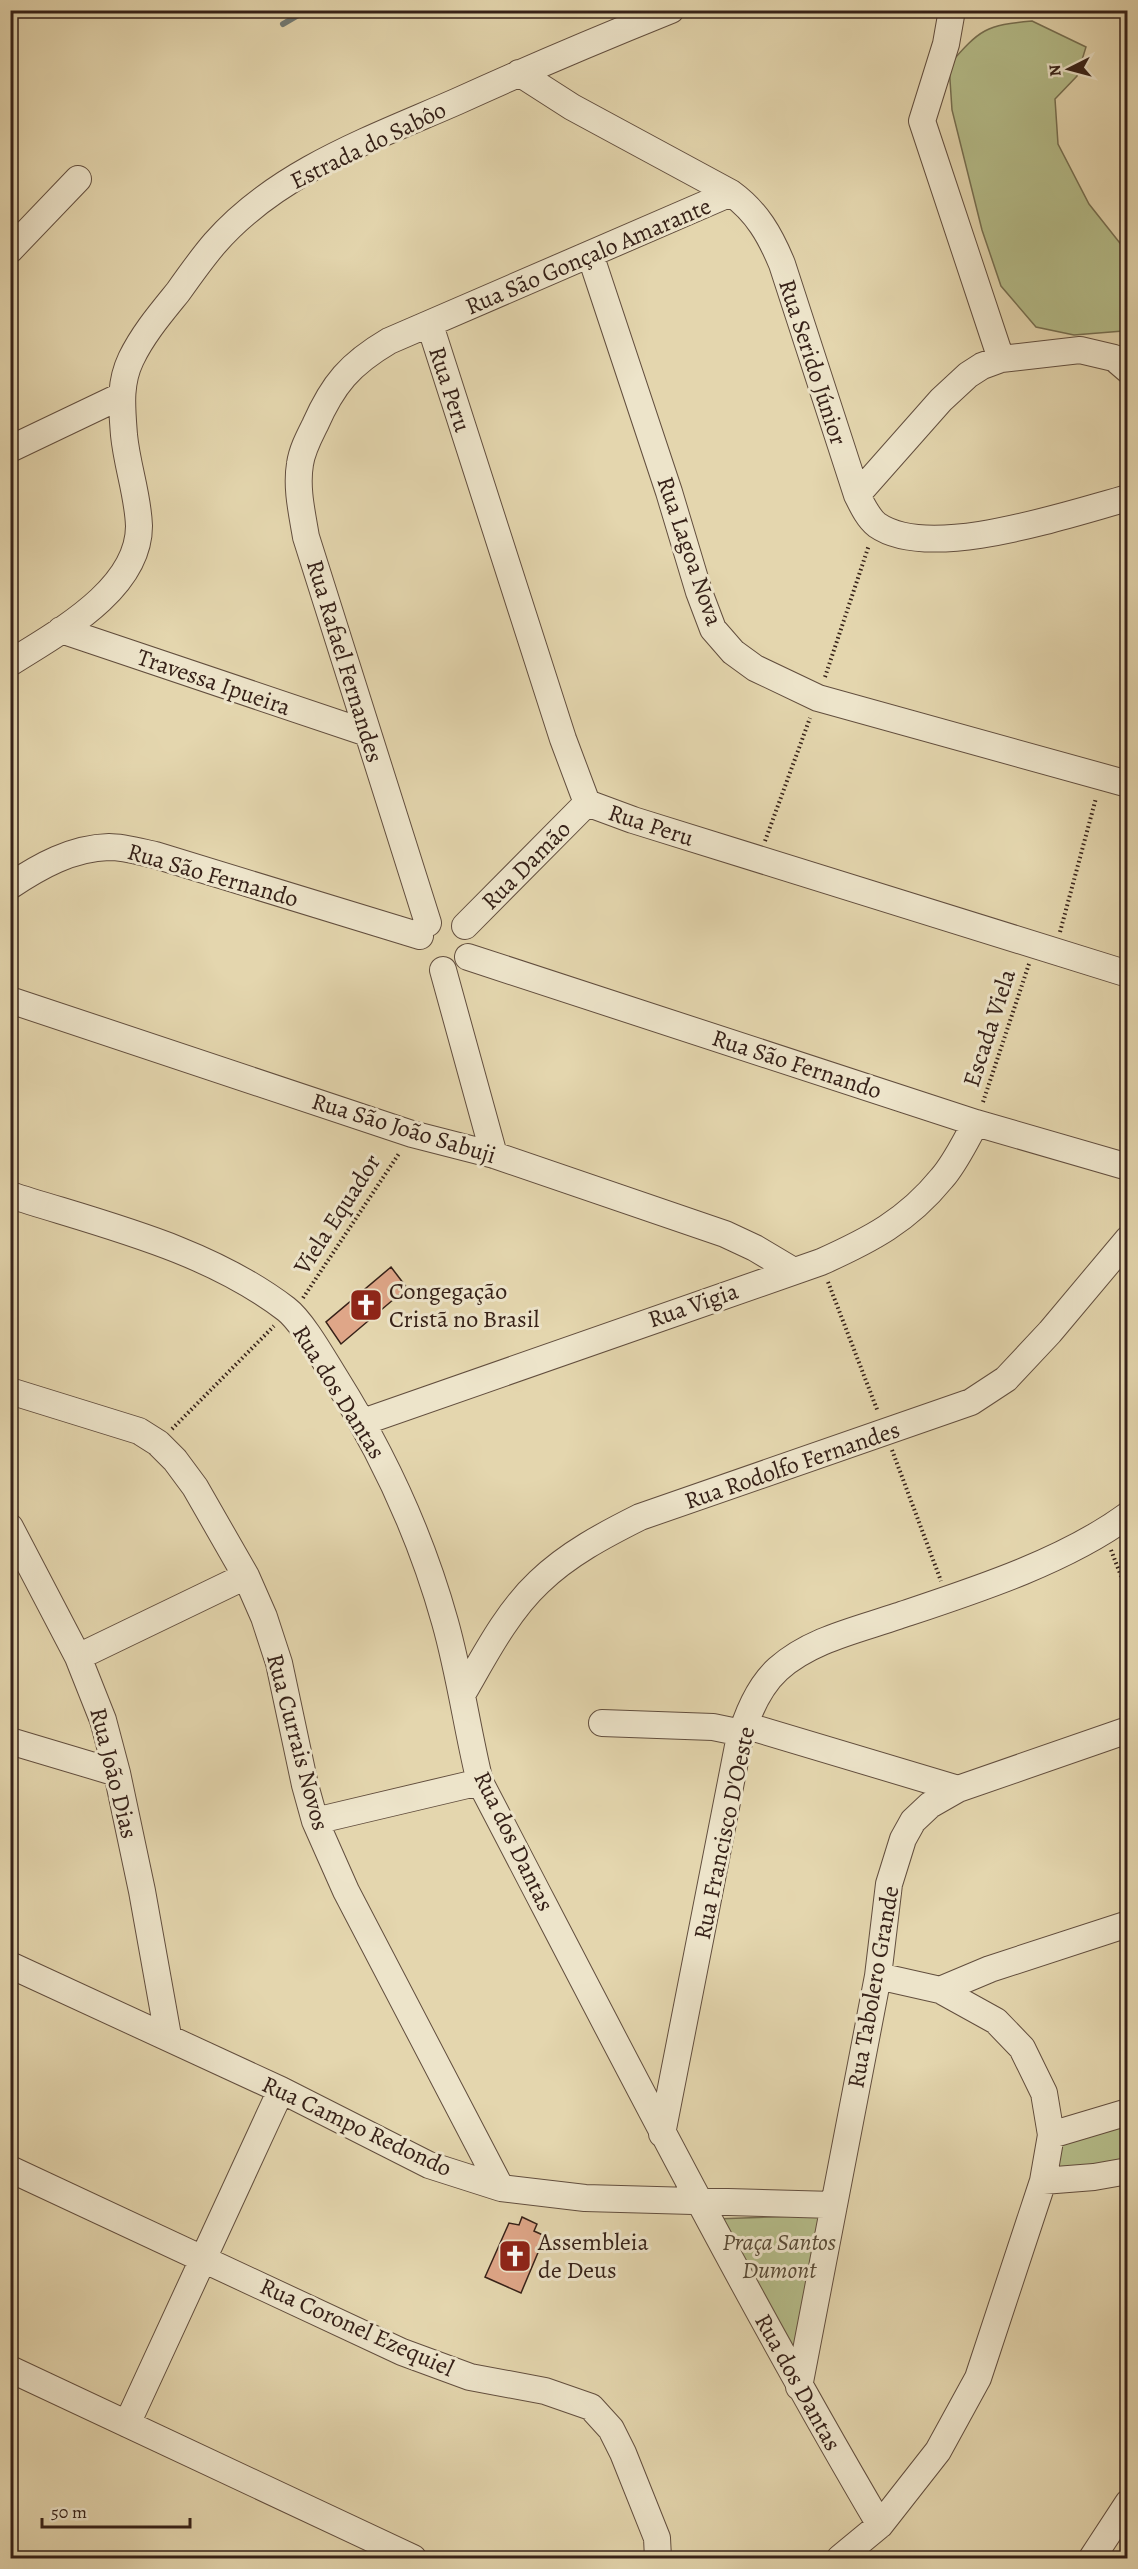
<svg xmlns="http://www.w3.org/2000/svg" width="1138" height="2569" font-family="Alegreya,serif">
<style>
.green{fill:#b5bd8a;stroke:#766f51;stroke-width:1.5}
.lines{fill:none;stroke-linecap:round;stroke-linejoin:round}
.stream{stroke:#717b76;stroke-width:6}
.building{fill:#dfa688;stroke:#362118;stroke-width:1.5}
.minor-casing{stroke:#624e3e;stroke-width:28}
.path{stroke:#362118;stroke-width:4;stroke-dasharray:1.5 3;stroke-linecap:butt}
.minor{stroke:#ede4ca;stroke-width:26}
.labels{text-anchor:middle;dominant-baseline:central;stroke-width:6;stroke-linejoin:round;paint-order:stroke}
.street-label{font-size:24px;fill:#362118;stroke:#ede4ca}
.poi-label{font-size:24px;fill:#362118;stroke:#ede4ca;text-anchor:start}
.park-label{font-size:24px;font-style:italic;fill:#564834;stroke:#ede4ca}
</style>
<rect width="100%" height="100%" fill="#e4d6ae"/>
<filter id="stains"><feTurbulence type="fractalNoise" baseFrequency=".00333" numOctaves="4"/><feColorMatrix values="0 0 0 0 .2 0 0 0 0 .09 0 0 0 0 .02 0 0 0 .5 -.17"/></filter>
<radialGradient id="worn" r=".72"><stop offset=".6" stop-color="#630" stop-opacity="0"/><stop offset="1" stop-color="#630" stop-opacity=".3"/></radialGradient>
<path class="green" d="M1032,21L1086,47L1077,76L1055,99L1058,144L1089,204L1127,252V329L1123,331L1074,335L1036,327L1001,286L982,230L952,110L949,65C980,29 986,25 1032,21Z
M1127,2122V2162L1053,2175L1058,2141Z
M824,2215L795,2370L715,2219Z"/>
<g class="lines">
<path class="stream" d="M283,24L307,10"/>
</g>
<path class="building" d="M391,1267L407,1288L341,1344L326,1322Z
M522,2217L537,2224L534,2231L545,2236L521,2293L485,2277L509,2223L519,2225Z"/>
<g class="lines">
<g class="minor-casing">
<path id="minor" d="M952,10L946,44L922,121L1001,359
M519,73L572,107L731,193C757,212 770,235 782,264L857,495C862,505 868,518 877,525C930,562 1068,514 1128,498
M10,250L78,179
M590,254L669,492L699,592L713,629L733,652L755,668L818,698L1128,784
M430,325L563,739L587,803L633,820L1128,974
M10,449L121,396
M857,495L941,400L968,375L982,366L1001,359L1080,350L1114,358L1128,370
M61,630L367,733
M10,663C57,633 139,590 139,526C138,495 127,466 124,435C122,408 119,384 131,359C143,334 161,313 178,292C190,275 202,258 215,243C278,171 374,138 458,101C528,69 599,39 671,10
M10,886C40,866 72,848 109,847C124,847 141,852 155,855L420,936
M428,923L306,537C302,513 296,488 300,464C302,450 309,437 315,425C333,384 350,364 389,341L731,193
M465,926L587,803
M468,957L976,1123L1128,1167
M443,970L494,1155
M10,1000L412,1134L494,1155L725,1234L755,1248L792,1270
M10,1195C104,1225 206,1248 286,1309C303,1322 324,1360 336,1379C383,1454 421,1536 445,1622C460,1675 467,1729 480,1782C610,2031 737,2282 880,2525
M10,1391L139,1431L158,1443L175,1460L195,1487L246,1576L264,1617L279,1663L305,1785L315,1821L346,1891L501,2188
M363,1422L821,1262C870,1240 907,1221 942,1178C956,1162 965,1141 976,1123
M10,1527L78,1657L103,1720L117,1773L142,1891L168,2036
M78,1657L246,1576
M463,1693C485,1655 507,1612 539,1582C568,1554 604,1535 640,1517L971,1402L1006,1379L1050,1332L1128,1239
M602,1723L713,1727L742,1733
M744,1725L958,1789
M10,1741L117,1773
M315,1821L480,1782
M10,1965L281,2090L429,2165L501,2188L585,2198L834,2205
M940,1990L990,1969L1128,1924
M662,2134L738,1746C745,1720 757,1688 778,1669C810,1640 857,1630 898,1616C973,1591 1064,1562 1128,1515
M1051,2135L1128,2112
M10,2169L402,2352L470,2377L545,2391L591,2407L611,2429L623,2453L657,2538L658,2558
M1043,2181L1094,2177L1128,2171
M10,2369L413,2558
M799,2387L878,1976L889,1884L903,1839L913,1821L930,1805L958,1789L1128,1730
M127,2424L281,2090
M840,2558L880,2525L938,2451L978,2378L1043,2181L1051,2135L1044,2093L1022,2048L996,2021L940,1990L878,1976
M1092,2558L1128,2503"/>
</g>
<path class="path" d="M825,677L869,545
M765,841L810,718
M1060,932L1096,798
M983,1102L1029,964
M828,1282L878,1412
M303,1298L400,1152
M172,1429L274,1326
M892,1450L941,1581
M1111,1550L1128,1594"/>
<use href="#minor" class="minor"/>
</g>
<defs>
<g id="church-square" transform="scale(1.725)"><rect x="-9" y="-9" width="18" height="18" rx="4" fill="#8f2418" stroke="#ede4ca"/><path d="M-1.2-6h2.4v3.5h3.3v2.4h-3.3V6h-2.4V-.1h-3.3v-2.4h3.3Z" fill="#fff"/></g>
</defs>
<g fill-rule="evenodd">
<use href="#church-square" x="366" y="1305"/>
<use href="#church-square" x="515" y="2256"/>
</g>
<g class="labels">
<g class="street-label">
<text transform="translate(368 145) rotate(-26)">Estrada do Sabôo</text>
<text transform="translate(588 256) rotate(-23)">Rua São Gonçalo Amarante</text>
<text transform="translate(813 362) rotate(72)">Rua Serido Júnior</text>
<text transform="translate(450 389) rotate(72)">Rua Peru</text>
<text transform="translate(690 551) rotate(71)">Rua Lagoa Nova</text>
<text transform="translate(345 661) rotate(73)">Rua Rafael Fernandes</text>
<text transform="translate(214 682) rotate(19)">Travessa Ipueira</text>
<text transform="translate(651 825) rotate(18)">Rua Peru</text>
<text transform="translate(526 865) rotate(-45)">Rua Damão</text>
<text transform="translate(213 875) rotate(16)">Rua São Fernando</text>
<text transform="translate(989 1028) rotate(-72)">Escada Viela</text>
<text transform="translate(797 1064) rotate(18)">Rua São Fernando</text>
<text transform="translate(404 1128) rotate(17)">Rua São João Sabuji</text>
<text transform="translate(337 1214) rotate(-57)">Viela Equador</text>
<text transform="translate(693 1305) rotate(-19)">Rua Vigia</text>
<text transform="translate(339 1392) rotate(58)">Rua dos Dantas</text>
<text transform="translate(792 1465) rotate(-19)">Rua Rodolfo Fernandes</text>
<text transform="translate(298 1742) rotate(75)">Rua Currais Novos</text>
<text transform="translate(114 1773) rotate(76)">Rua João Dias</text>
<text transform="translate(724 1833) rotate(-78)">Rua Francisco D'Oeste</text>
<text transform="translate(514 1841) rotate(64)">Rua dos Dantas</text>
<text transform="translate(873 1987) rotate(-80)">Rua Tabolero Grande</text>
<text transform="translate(357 2126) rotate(25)">Rua Campo Redondo</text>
<text transform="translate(357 2327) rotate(24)">Rua Coronel Ezequiel</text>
<text transform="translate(798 2382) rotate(61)">Rua dos Dantas</text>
</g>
<g class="poi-label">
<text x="389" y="1291">Congegação<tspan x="389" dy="28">Cristã no Brasil</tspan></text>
<text x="538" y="2242">Assembleia<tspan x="538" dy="28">de Deus</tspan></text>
</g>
<g class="park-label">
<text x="779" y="2242">Praça Santos<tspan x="779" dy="28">Dumont</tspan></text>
</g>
</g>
<rect width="1138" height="2569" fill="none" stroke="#e4d6ae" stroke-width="36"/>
<rect x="12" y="12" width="1114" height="2545" fill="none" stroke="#362118" stroke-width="3"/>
<rect x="18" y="18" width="1102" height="2533" fill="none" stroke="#362118" stroke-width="1.5"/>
<g transform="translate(1069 69) rotate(264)" stroke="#ede4ca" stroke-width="4.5" paint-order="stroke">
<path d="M0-4.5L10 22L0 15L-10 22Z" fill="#362118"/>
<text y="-9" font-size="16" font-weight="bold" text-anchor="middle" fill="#362118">N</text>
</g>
<path d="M42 2518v9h148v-9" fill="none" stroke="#362118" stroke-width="3"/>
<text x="51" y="2518" font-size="18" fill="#362118" stroke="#ede4ca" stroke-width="4.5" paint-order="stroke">50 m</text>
<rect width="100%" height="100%" filter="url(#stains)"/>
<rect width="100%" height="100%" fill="url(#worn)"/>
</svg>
